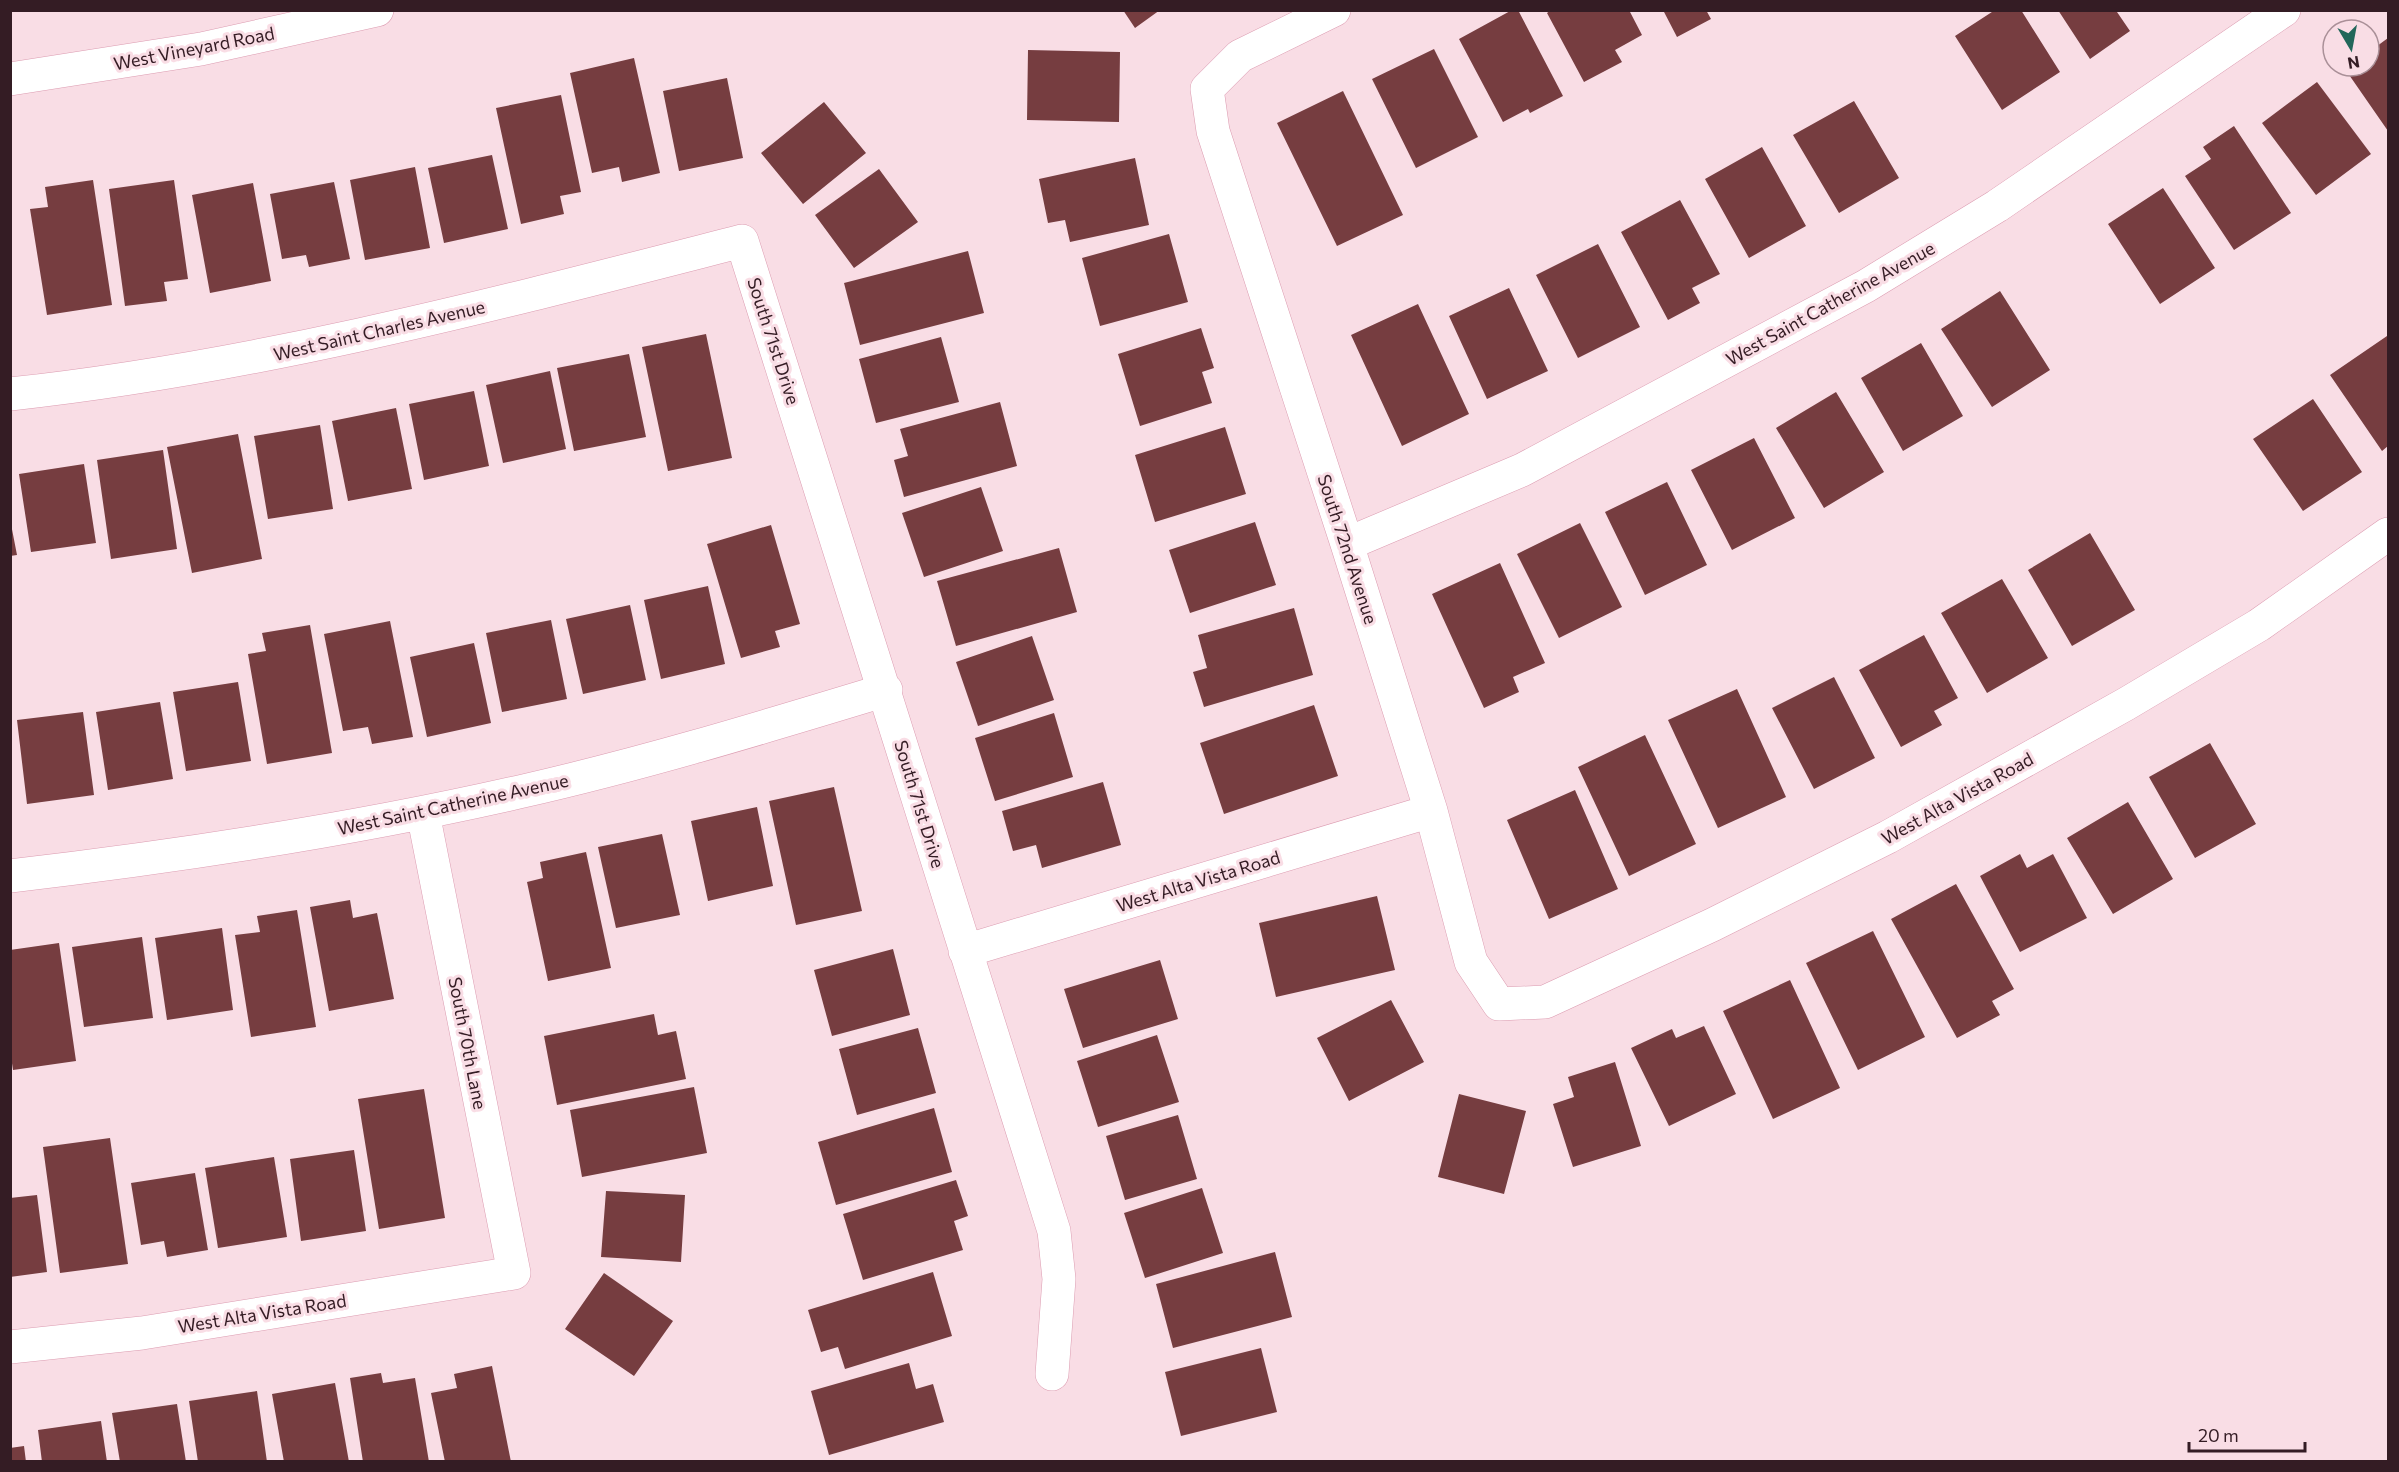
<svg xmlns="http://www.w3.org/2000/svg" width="2399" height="1472" font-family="Commissioner,sans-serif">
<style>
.building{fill:#763d40}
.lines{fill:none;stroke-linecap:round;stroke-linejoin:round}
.street-casing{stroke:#dc9cb1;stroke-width:34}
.secondary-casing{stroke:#dc9cb1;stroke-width:34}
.street{stroke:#fff;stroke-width:33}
.secondary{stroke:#fff;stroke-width:33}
.labels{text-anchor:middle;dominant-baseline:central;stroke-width:6;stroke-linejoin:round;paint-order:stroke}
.street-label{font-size:18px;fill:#341c24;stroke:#f9dde5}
</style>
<rect width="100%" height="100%" fill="#f9dde5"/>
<path class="building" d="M1123,10H1160L1135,28Z
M1512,10H1518L1563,96L1530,113L1528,109L1503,122L1459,39Z
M1551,10H1629L1642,35L1615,50L1622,62L1584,82L1547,13Z
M1663,10H1706L1711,19L1677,37Z
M1995,10H2021L2060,72L2002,110L1955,36Z
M2058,10H2120L2117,12L2130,31L2090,59Z
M2388,38V131L2345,69L2349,66H2369V52Z
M1434,49L1478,137L1416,168L1372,79Z
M1028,50L1120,52L1119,122L1027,120Z
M634,58L660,173L622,182L619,167L592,173L570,73Z
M727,78L743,158L679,171L663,91Z
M2317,82L2371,154L2316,195L2262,123Z
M1343,91L1403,215L1337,246L1277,123Z
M561,95L581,192L560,196L564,214L521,224L496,108Z
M1854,101L1899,178L1839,213L1793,135Z
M824,102L866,153L803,204L761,153Z
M2234,126L2291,213L2234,250L2185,176L2211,159L2203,147Z
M1762,147L1806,226L1749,258L1705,179Z
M492,155L508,229L444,243L428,168Z
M1135,158L1149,225L1070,242L1065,220L1048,223L1039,179Z
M415,167L430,248L365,260L350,180Z
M879,169L918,222L854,268L815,215Z
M93,180L112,305L47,315L30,209L48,207L45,187Z
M174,180L188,279L164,282L167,301L125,306L109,189Z
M334,182L350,259L309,267L306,255L282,259L270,194Z
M253,183L271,281L210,293L192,195Z
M2163,188L2215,268L2160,304L2108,224Z
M1680,200L1720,274L1692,288L1700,303L1668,320L1621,232Z
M1169,234L1188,302L1100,326L1082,258Z
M1598,244L1640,327L1578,358L1536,275Z
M968,251L984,313L860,345L844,283Z
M1509,288L1548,371L1487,399L1449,316Z
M2000,291L2050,370L1992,407L1941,329Z
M1418,304L1469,414L1402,446L1351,335Z
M1201,328L1214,368L1202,372L1212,403L1140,426L1118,354Z
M706,334L732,458L668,471L642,347Z
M2387,336L2388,446L2382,451L2330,375Z
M941,337L959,402L876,423L859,359Z
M1921,343L1963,416L1903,451L1861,378Z
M629,354L646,437L574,451L557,368Z
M550,371L566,449L503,463L486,385Z
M474,391L489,466L424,480L409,404Z
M1836,392L1884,472L1824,508L1776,428Z
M2313,399L2362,472L2303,511L2253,439Z
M1000,402L1017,466L904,497L894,460L908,456L900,429Z
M396,408L412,489L348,501L332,421Z
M320,425L333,509L268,519L254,436Z
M1225,427L1246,494L1155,522L1135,455Z
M238,434L262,559L192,573L167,447Z
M1754,438L1795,518L1732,550L1691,470Z
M163,450L177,549L111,559L97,460Z
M84,464L96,543L31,552L19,474Z
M1667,482L1707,565L1645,595L1605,512Z
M981,487L1003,551L924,577L902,513Z
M10,519L17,555L10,556Z
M1255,522L1276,585L1190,613L1169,550Z
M1580,523L1622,607L1559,638L1517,554Z
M771,525L800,624L775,631L780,647L741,658L707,544Z
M2090,533L2135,610L2072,646L2028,570Z
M1059,548L1077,612L956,646L937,581Z
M1500,563L1545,663L1513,677L1519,692L1484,708L1432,594Z
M2002,579L2048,658L1987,693L1941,613Z
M708,586L725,664L661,679L644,600Z
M630,605L646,680L583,694L566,619Z
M1294,608L1313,675L1204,707L1193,672L1207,668L1198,635Z
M551,620L567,699L502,712L486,633Z
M390,621L413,737L372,744L368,727L343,731L324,634Z
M310,625L332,753L267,764L248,654L266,651L262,633Z
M1924,635L1958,698L1934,711L1942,725L1901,747L1859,670Z
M1032,636L1054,700L978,726L956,662Z
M474,643L491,723L427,737L410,657Z
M1834,677L1875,758L1814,789L1772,708Z
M238,682L251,761L186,771L173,692Z
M1737,689L1786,797L1718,828L1668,720Z
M160,702L173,779L108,790L96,712Z
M1314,705L1338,776L1224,814L1200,743Z
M83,712L94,795L27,804L17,720Z
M1054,713L1073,777L995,801L975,738Z
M1645,735L1696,844L1629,876L1578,767Z
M2210,743L2256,824L2195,858L2149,777Z
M1103,782L1121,845L1042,868L1036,845L1013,851L1002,811Z
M834,787L862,911L796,925L769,801Z
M1575,790L1618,889L1549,919L1507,820Z
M2128,802L2173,879L2113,914L2067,838Z
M757,807L773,886L708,901L691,821Z
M662,834L680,915L616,928L598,847Z
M586,852L611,968L548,981L527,882L543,878L540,862Z
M2020,854L2027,868L2053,854L2087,918L2020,952L1980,876Z
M1956,884L2014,989L1992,1001L2000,1015L1957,1038L1891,919Z
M1377,896L1395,970L1276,997L1259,923Z
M350,900L353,918L377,913L394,999L329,1011L310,907Z
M297,910L316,1027L251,1037L235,935L260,932L257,916Z
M222,928L233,1010L167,1020L155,938Z
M1873,931L1925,1037L1858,1070L1806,963Z
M142,937L153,1018L84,1027L72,947Z
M59,943L76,1061L13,1070L10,1050V950Z
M893,949L910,1015L832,1036L814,970Z
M1160,960L1178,1019L1083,1048L1064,989Z
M1790,980L1840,1088L1773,1119L1723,1011Z
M1391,1000L1424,1062L1349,1101L1317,1038Z
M654,1014L658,1035L676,1031L686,1079L557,1105L544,1036Z
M1704,1026L1736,1094L1669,1126L1631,1048L1672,1029L1676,1038Z
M918,1028L936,1093L857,1115L839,1049Z
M1157,1035L1179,1102L1098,1127L1077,1061Z
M1615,1062L1641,1146L1573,1167L1553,1104L1574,1097L1568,1077Z
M694,1087L707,1153L582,1177L570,1110Z
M424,1089L445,1218L379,1229L358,1099Z
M1459,1094L1526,1111L1504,1194L1438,1177Z
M934,1108L952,1172L836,1205L818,1142Z
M1178,1115L1197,1179L1125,1200L1106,1136Z
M110,1138L128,1264L60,1273L43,1147Z
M354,1150L366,1231L301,1241L290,1159Z
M274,1157L287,1237L218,1248L205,1168Z
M195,1173L208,1250L167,1257L164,1241L141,1245L131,1183Z
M956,1180L968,1216L954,1221L963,1250L863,1280L843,1214Z
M1202,1188L1223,1253L1145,1278L1124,1213Z
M606,1191L685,1195L681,1262L601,1257Z
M37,1195L47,1272L10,1277V1198Z
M1275,1252L1292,1317L1173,1348L1156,1284Z
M933,1272L952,1336L845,1369L838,1347L821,1352L808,1310Z
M604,1273L673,1321L634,1376L565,1329Z
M1261,1348L1277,1412L1181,1436L1165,1372Z
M909,1363L916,1389L933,1384L944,1422L829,1455L811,1391Z
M492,1366L511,1462H445L431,1393L457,1388L454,1374Z
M381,1373L383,1383L415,1378L429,1462H363L350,1378Z
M335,1383L349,1462H284L272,1394Z
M257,1391L267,1462H198L189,1401Z
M177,1404L186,1462H120L112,1413Z
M101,1421L107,1462H42L38,1430Z
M24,1446L26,1462H10V1448Z"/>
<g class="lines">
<g class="street-casing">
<path id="street" d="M1334,10L1240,56L1207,89L1213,131L1347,544L1431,811L1471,962L1499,1004L1545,1002L1712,925L1888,837L2126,704L2259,625L2388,534
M10,394C259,367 500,303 742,241C848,571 949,901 1054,1231L1059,1279L1052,1374
M1347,544L1522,470L1866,286L1997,206L2284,10
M10,876C181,856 352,830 519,792C643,764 764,727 886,690
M965,951L1431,811
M10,1347L142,1333L514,1273L423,813"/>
</g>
<g class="secondary-casing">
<path id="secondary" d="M10,79L201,49L377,10"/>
</g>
<use href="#street" class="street"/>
<use href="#secondary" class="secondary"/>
</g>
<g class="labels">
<g class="street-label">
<text transform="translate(194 48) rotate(-11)">West Vineyard Road</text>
<text transform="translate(1830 303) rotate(-29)">West Saint Catherine Avenue</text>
<text transform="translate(379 330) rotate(-13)">West Saint Charles Avenue</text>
<text transform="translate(774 341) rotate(72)">South 71st Drive</text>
<text transform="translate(1348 549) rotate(72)">South 72nd Avenue</text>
<text transform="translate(1957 798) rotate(-29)">West Alta Vista Road</text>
<text transform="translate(453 804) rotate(-12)">West Saint Catherine Avenue</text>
<text transform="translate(920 804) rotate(73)">South 71st Drive</text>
<text transform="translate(1198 881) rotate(-17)">West Alta Vista Road</text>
<text transform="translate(468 1043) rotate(79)">South 70th Lane</text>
<text transform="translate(262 1313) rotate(-9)">West Alta Vista Road</text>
</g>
</g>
<rect width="2399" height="1472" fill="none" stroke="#341c24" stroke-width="24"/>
<g transform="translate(2351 48) rotate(170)"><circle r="28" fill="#f9dde5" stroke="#aa9098" stroke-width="1.5"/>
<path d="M0-4.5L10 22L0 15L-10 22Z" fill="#22675a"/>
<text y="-9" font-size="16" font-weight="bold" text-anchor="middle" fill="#341c24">N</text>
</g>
<path d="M2189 1442v9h116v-9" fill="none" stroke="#341c24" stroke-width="3"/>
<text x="2198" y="1442" font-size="18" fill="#341c24" stroke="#f9dde5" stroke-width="4.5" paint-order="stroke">20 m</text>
</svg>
